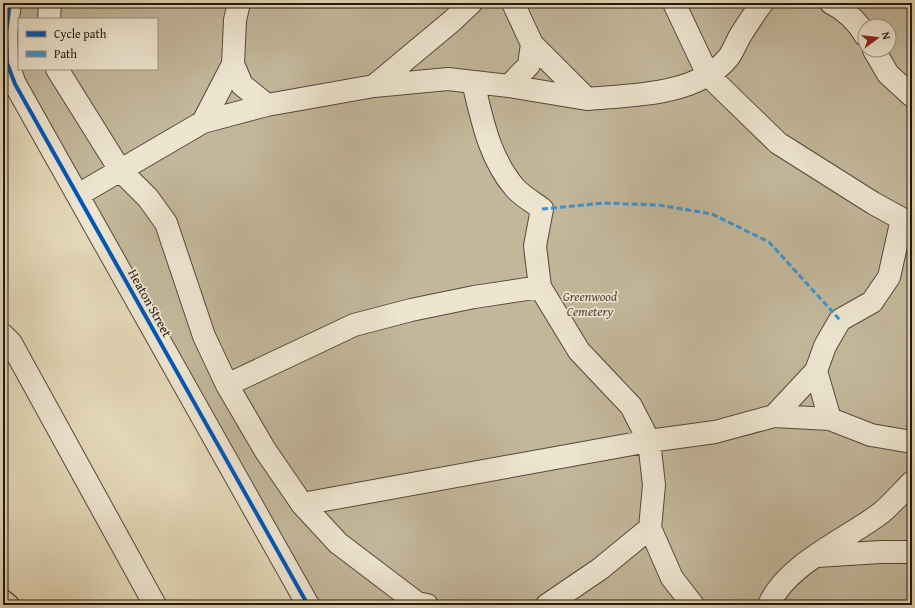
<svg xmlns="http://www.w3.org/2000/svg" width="915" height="608" font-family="'Gentium Book Plus',serif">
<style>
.green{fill:#c3b79b;stroke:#746856;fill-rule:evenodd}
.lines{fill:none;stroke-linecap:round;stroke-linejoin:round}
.minor-casing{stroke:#54483a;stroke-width:24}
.highway-casing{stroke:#241811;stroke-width:24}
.minor{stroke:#ede5d0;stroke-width:22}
.highway{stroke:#e3d7b7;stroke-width:22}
.quiet{stroke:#3b93d3;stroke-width:3;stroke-dasharray:6 3;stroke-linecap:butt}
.cycleway-casing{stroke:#ede5d0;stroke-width:6}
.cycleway{stroke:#0057b8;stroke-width:4}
.labels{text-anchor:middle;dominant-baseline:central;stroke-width:3.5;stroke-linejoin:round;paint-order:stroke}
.park-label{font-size:13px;font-style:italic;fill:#54483a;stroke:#ede5d0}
.street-label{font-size:13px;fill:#241811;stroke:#ede5d0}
</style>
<rect width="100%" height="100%" fill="#e3d7b7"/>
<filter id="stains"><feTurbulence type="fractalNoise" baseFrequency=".005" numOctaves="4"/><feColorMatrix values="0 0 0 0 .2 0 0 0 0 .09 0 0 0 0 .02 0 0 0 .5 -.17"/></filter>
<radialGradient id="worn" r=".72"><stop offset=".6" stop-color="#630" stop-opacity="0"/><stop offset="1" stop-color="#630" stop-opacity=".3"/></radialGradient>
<path class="green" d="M10,3H912V605H308L11,77ZM19,19H157V69H19ZM865,26H889V50H865Z"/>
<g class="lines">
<g class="minor-casing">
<path id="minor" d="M10,3L6,33L7,63L15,84L308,605
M513,3L532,44
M674,3L708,75L778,143L873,203L902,219L912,224
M831,3C844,9 858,22 865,35
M49,19L50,3
M874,50L888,74L912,96
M233,64L235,20L239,3
M57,69L120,170L148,198L166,223L204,336L227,385L265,450L302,504L338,543L417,603L427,605
M473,82C482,119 489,158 515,188C522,196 533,202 542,209L535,246L540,287L579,351L631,406L649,441L654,485L650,528L600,569L547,605
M374,86L452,21L471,3
M587,99C632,95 696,96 728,58C733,52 736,43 740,36C747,25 754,14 762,3
M267,105L374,86L448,79L509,86L587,99L532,44L529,65L509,86
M78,195L203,122L267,105L242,85L233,64L203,122
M3,335L11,343L155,605
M816,371L825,346L840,320L872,302L889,277L902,219
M227,385L354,325L411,310L474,297L540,287
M830,419L816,371L774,416L830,419L871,435L912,442
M302,504L649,441L715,432L774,416
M650,528L672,578L693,605
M817,556L881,552H912
M769,605C785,565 847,539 881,513C892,504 902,492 912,482"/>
</g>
<g class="highway-casing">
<path id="highway" d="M3,601L8,605"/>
</g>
<use href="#minor" class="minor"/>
<use href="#highway" class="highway"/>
<path class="quiet" d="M542,209L604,203L659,205L712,214L769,242L840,320"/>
<g class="cycleway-casing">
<path id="cycleway" d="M10,3L6,33L7,63L15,84L308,605"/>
</g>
<use href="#cycleway" class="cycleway"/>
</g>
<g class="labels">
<g class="park-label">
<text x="590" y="296">Greenwood<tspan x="590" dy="15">Cemetery</tspan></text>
</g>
<g class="street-label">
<text transform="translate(150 303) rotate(61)">Heaton Street</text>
</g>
</g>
<rect width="915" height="608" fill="none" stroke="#e3d7b7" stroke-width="16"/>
<rect x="4" y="4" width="907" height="600" fill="none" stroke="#241811" stroke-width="2"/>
<rect x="8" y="8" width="899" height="592" fill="none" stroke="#241811"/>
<rect x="18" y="18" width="140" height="52" fill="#ede5d0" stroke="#9d9384"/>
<rect x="26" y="31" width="20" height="6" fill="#0057b8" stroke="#9d9384"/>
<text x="54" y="38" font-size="12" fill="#241811">Cycle path</text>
<rect x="26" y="51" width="20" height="6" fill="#3b93d3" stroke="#9d9384"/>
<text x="54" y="58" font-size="12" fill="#241811">Path</text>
<g transform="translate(877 38) rotate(75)"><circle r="19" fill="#ede5d0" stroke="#9d9384"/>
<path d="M0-3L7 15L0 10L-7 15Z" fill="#8f2418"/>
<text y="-6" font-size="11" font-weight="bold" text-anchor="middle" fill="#241811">N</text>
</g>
<rect width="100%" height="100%" filter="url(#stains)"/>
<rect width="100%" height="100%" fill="url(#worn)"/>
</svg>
